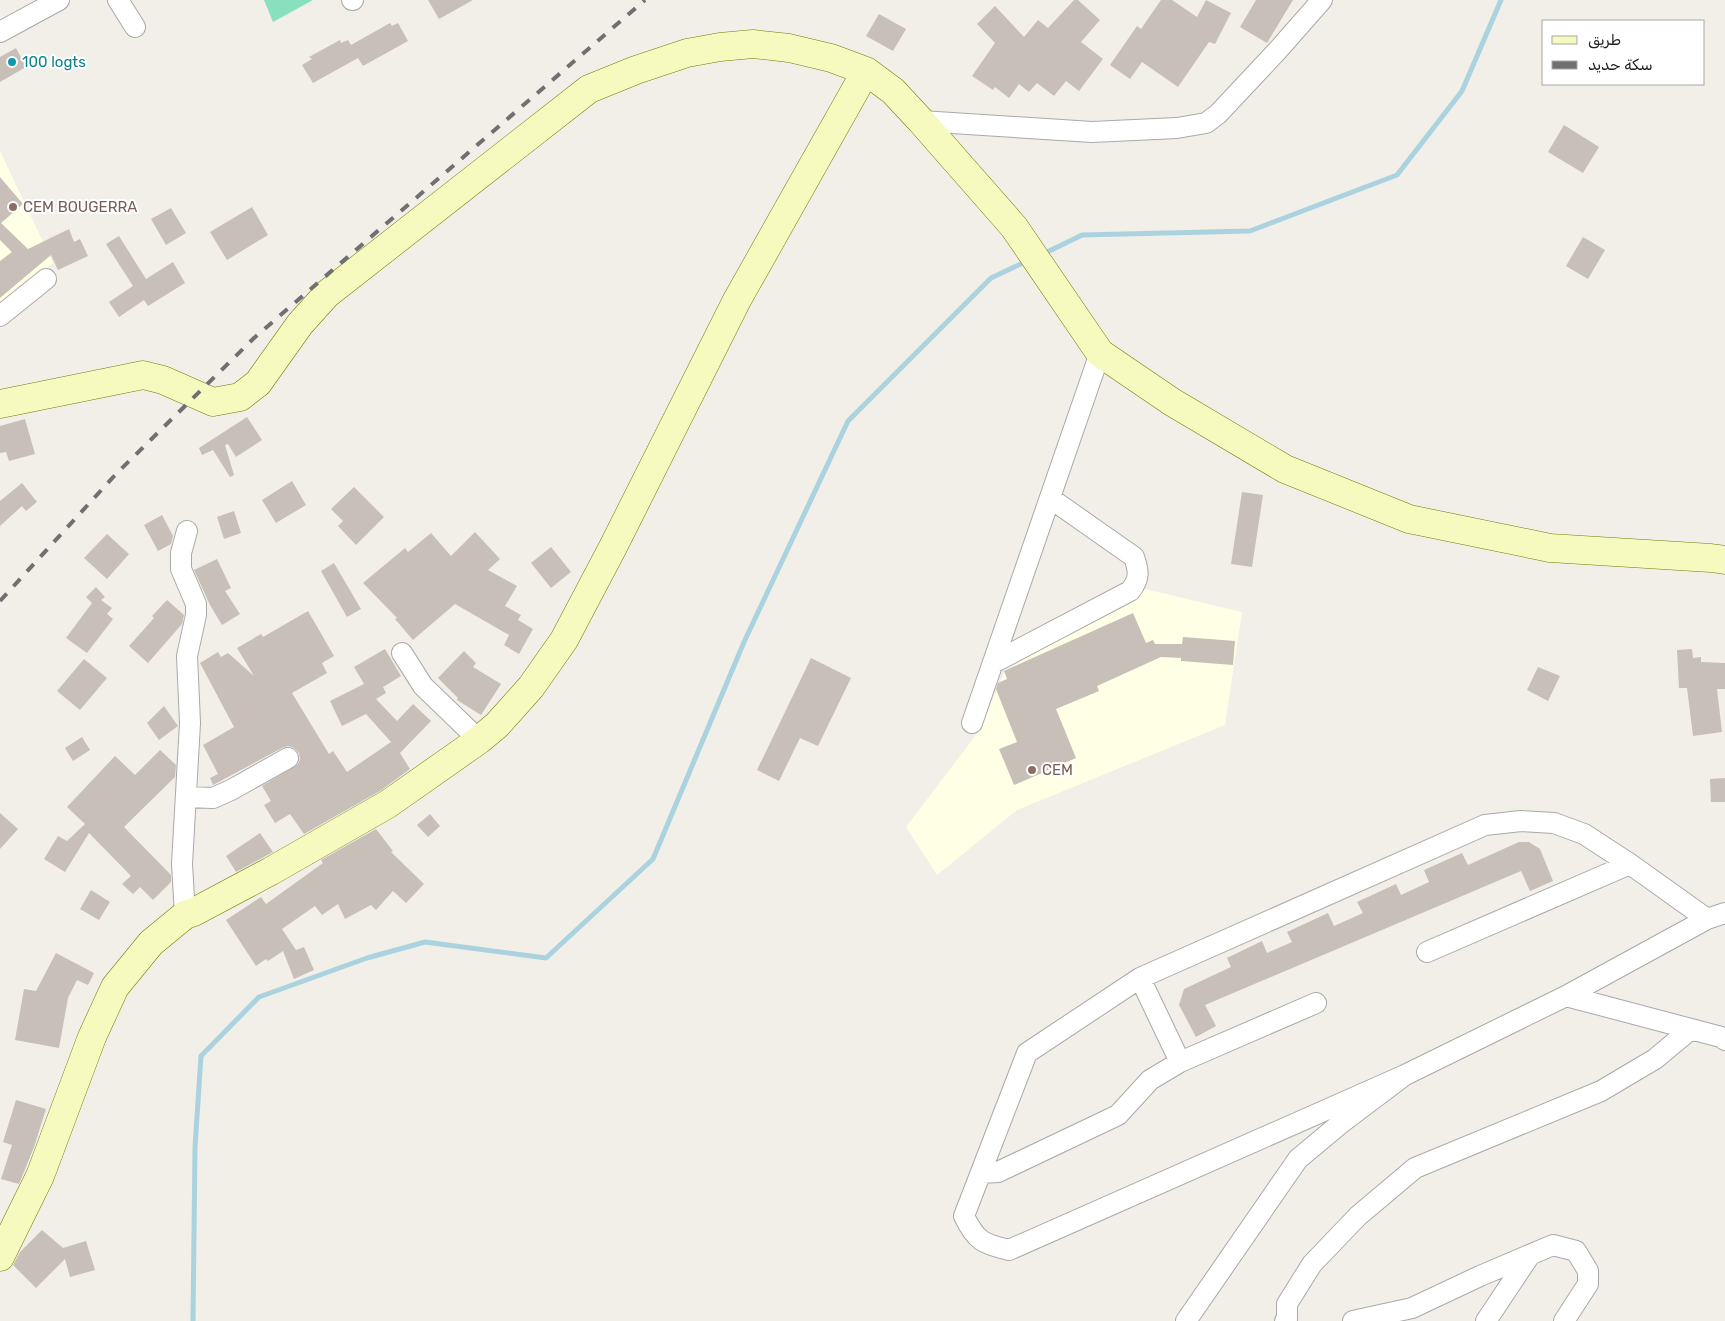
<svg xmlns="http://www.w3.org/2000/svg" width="1725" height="1321" font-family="Rubik,'Noto Sans Arabic',sans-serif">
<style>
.education{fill:#ffffe5}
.pitch{fill:#88e0be}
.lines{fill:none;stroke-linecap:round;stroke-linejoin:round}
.stream{stroke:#aad3df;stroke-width:5}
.building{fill:#c7bfb8}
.street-casing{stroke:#a9a9a9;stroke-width:22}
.secondary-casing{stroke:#707d05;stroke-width:29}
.street{stroke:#fff;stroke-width:20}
.secondary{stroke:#f7fabf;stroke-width:28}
.rail{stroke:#707070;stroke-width:4;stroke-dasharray:10 10;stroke-linecap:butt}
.culture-dot{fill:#0f9aa8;stroke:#fff;stroke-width:2}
.education-dot{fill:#8d6e63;stroke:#fff;stroke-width:2}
.labels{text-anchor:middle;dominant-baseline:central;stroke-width:4;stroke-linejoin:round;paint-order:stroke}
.culture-label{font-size:15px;fill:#0d838f;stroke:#fff;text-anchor:start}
.education-label{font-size:15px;fill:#785e54;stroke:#fff;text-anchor:start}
</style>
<rect width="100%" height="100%" fill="#f2efe9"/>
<path class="education" d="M0,151L53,263L0,307Z
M1145,589L1242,612L1225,725L1017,810L937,875L906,827L979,731L1005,671Z"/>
<path class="pitch" d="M264,0H313L273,22Z"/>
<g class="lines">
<path class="stream" d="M1041,255L1082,235L1250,231L1397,175L1462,91L1501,0
M193,1321L195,1147L201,1056L259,997L367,958L425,942L546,958L653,859L744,642L848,421L991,278L1027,261"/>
</g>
<path class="building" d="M428,0H473L439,19Z
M1074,0H1078L1100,20L1081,42L1103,59L1079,91L1066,81L1054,96L1037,83L1029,92L1019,84L1009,98L995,87L993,90L972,76L995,43L977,24L995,6L1024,37L1038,20L1048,28Z
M1161,0H1172L1197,17L1206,0L1231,13L1215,44L1209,42L1178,87L1142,62L1130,79L1110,65L1137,26L1141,29Z
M1256,0H1293L1267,43L1240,27Z
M879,14L906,29L893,51L866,36Z
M390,23L392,26L398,23L408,41L363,66L358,58L313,83L302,65L312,59L309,57L340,40L341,43L348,40L351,45Z
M16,48L26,67L0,82V57Z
M1564,125L1599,147L1583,173L1548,152Z
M0,177L23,204L1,223L28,249L69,229L74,242L80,239L88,256L58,270L51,255L0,298V261L12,252L0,240Z
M252,207L268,235L227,260L210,232Z
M171,208L186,233L166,245L151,219Z
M119,236L146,279L173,262L185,283L148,306L144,300L119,317L109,302L133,286L106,244Z
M1583,237L1605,250L1588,279L1566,266Z
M247,417L262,440L236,457L228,444L225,445L234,475L230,477L213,450L202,455L199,448Z
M25,419L35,454L9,461L6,452L0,453V426Z
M292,481L306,505L276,523L262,500Z
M22,483L37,502L26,511L22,506L0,526V501Z
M354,487L384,517L356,545L338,526L343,521L331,509Z
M1242,492L1263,495L1252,567L1231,564Z
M234,511L241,533L224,539L217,517Z
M162,515L173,536L171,544L158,551L144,525Z
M475,532L500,559L488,570L517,586L505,606L521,615L518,620L533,629L519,654L504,645L509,635L455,604L413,640L395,619L397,618L363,583L405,548L408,552L431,533L451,556Z
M107,534L129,554L107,579L84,558Z
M551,547L571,572L551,588L531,563Z
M217,559L231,588L225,591L240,614L222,625L210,605L194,570Z
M334,563L361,609L347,617L321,571Z
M96,587L105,597L101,600L112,608L107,614L113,619L87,653L66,638L92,603L86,597Z
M167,600L184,615L182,624L148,663L129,646L154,618L152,616Z
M308,611L334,656L322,663L327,673L292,693L329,754L333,751L347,772L391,742L366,714L342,726L330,701L364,684L354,667L385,649L401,676L383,687L386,693L376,699L397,721L413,704L431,721L400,753L410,769L380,791L304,834L290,814L275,823L264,805L271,801L262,786L298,764L300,759L299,753L294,748L288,746L282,748L213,785L210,778L218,774L203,745L234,727L200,663L218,652L221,657L228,653L254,676L237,648L261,634L263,637Z
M1133,613L1146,643L1153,640L1155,644H1182L1183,637L1235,641L1233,665L1181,661V658L1161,657L1097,686L1099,691L1056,709L1076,758L1014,785L999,749L1017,742L996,689L998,683L1007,679L1004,671Z
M1692,649L1693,658L1701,657V662L1725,663V689H1717L1722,732L1693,736L1687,688H1679L1677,650Z
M464,651L476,663L473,667L501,684L481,715L457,700L458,698L438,678Z
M811,658L851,678L818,746L800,738L779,781L757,770Z
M84,659L107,678L80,710L57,691Z
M1538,667L1560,676L1548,701L1527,690Z
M164,706L178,726L159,740L147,723Z
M82,737L90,750L73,761L65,748Z
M160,750L176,765L175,777L124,827L171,875V882L153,900L140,887L133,894L122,884L131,876L89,833L65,872L44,859L58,836L67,841L85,824L67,807L115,756L135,775Z
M1725,778V802H1711L1710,779Z
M0,813L18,829L0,849Z
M430,814L440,826L428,837L417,825Z
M376,829L393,851L391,852L424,884L406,903L393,891L376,910L371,905L345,919L338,904L322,915L315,906L282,929L296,950L304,947L314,970L294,979L283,951L268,961L266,959L256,966L226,920L261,897L266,904L323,863L321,860Z
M260,833L273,852L236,872L226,856Z
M1519,842H1529L1540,849L1553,881L1530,891L1521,871L1205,1005L1216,1026L1196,1037L1179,1005L1184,989L1231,967L1227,958L1262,941L1267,953L1292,942L1287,932L1328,913L1334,926L1363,913L1357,902L1396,884L1401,895L1429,882L1424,870L1462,853L1468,865Z
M91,890L110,902L99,920L80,909Z
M56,953L94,973L88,985L77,980L68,998L59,1048L15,1040L24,989L36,991Z
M16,1100L46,1109L34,1147L19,1184L1,1179L12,1145L3,1142Z
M42,1230L63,1248L86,1241L95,1270L70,1277L65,1259L36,1288L13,1265L20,1252Z"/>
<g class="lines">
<g class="street-casing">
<path id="street" d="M118,0L135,27
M352,0H353
M0,32L59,0
M921,121L1092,132L1177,128L1206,123L1218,114L1278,50L1322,0
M0,316L46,279
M402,653L423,686L479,740
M993,663L1130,591C1140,579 1139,571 1134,557L1050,498
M972,723L1100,353
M186,797L213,798L231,790L288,758
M185,915L182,864L190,723L187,656L196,615V604L181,569V553L187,531
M1427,952L1630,864
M1140,978L1180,1062
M1566,996L1691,1029L1721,1037L1725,1040
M1405,1075L1009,1250C983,1244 976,1241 964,1216L1027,1053L1140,978L1485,825L1521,821L1554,823L1584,834L1630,864L1707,919
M981,1173L998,1172L1118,1115L1150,1080L1180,1062L1316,1003
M1186,1321L1298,1159L1340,1124L1405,1075L1566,996L1707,919L1725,913
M1285,1321L1287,1319V1304L1312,1264L1358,1216L1415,1168L1601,1091L1655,1059L1691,1029
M1353,1321L1412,1308L1480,1276L1553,1245L1576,1251L1588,1271V1284L1564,1321
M1486,1321L1530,1255"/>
</g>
<g class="secondary-casing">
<path id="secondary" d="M0,404L143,375L163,380L213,402L240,397L258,383L300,324L327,294L589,89L636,70L687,53L720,47L753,44L789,48L831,58L866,71L893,91L921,121L1014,227L1100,353L1172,402L1285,469L1409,519L1550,548L1711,558L1725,560
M0,1257L40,1176L92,1037L115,987L151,943L185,915L194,912L271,871L388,804L479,740L497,725L531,687L564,640L613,547L737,300L866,71"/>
</g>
<use href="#street" class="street"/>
<use href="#secondary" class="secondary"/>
<path class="rail" d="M0,601L116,474L254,338L645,0"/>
</g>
<circle class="culture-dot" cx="12" cy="62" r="5"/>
<g class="education-dot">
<circle cx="13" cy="207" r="5"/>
<circle cx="1032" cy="770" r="5"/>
</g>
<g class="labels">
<g class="culture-label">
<text x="22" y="62">100 logts</text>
</g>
<g class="education-label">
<text x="23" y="207">CEM BOUGERRA</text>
<text x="1042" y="770">CEM</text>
</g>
</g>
<rect x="1542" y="20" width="162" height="65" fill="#ffffff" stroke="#a7a7a7"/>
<rect x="1552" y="36" width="25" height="8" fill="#f7fabf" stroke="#a7a7a7"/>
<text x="1588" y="45" font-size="15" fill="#222222">طريق</text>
<rect x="1552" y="61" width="25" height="8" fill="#707070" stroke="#a7a7a7"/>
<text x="1588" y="70" font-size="15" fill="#222222">سكة حديد</text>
</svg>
